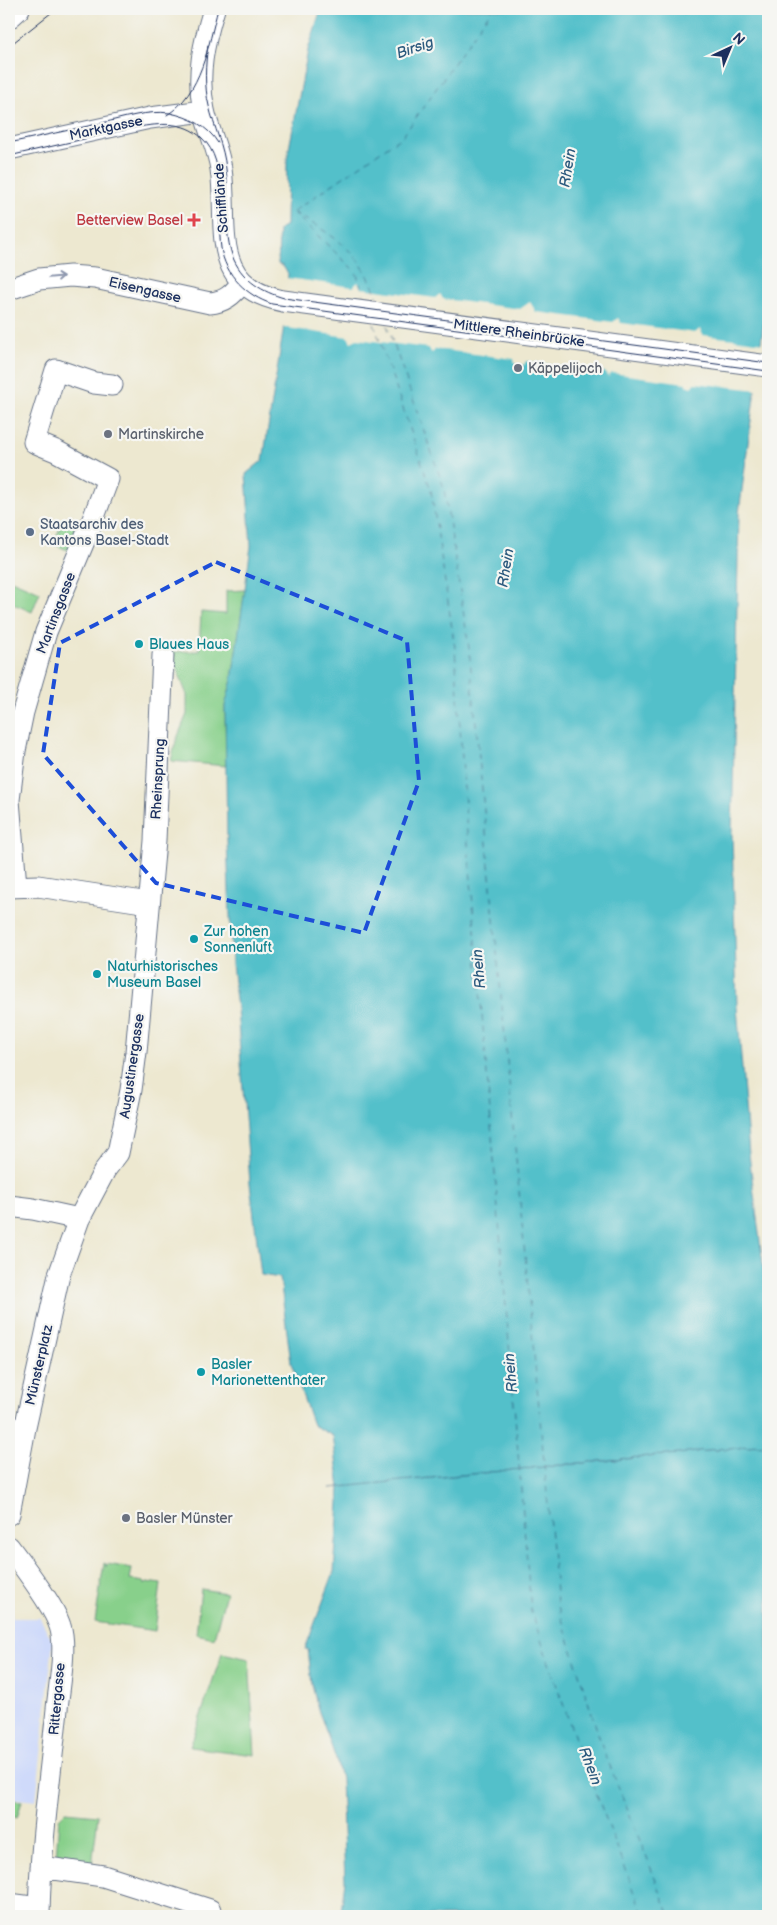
<svg xmlns="http://www.w3.org/2000/svg" width="777" height="1925" font-family="'Balsamiq Sans',sans-serif">
<style>
.built{fill:#cfdafa}
.green{fill:#88d08b;stroke:#528074}
.water{fill:#52c0ca;stroke:#367894}
.pier{fill:#ede8d0}
.lines{fill:none;stroke-linecap:round;stroke-linejoin:round}
.ferry{stroke:#2c5a7e;stroke-width:1;stroke-dasharray:6 5;stroke-linecap:butt}
.minor-casing{stroke:#647086;stroke-width:23}
.minor{stroke:#fff;stroke-width:21}
.tram{stroke:#1b2f5e;stroke-width:1}
.oneway{stroke:#8d97ae}
.marked{fill:none;stroke:#1d4ed8;stroke-width:4;stroke-dasharray:10 6;stroke-linejoin:round}
.health-dot{fill:#e0444e;stroke:#f6f6f2;stroke-width:2}
.worship-dot{fill:#6b7280;stroke:#f6f6f2;stroke-width:2}
.service-dot{fill:#5c6f8a;stroke:#f6f6f2;stroke-width:2}
.culture-dot{fill:#0f9aa8;stroke:#f6f6f2;stroke-width:2}
.labels{text-anchor:middle;dominant-baseline:central;stroke-width:4.5;stroke-linejoin:round;paint-order:stroke}
.street-label{font-size:14px;fill:#1b2f5e;stroke:#f6f6f2}
.health-label{font-size:14px;fill:#be3a42;stroke:#f6f6f2;text-anchor:end}
.worship-label{font-size:14px;fill:#5b616d;stroke:#f6f6f2;text-anchor:start}
.service-label{font-size:14px;fill:#4e5e75;stroke:#f6f6f2;text-anchor:start}
.culture-label{font-size:14px;fill:#0d838f;stroke:#f6f6f2;text-anchor:start}
.water-label{font-size:15px;font-style:italic;fill:#2c5a7e;stroke:#f6f6f2}
</style>
<rect width="100%" height="100%" fill="#f6f6f2"/>
<filter id="ink" filterUnits="userSpaceOnUse"><feTurbulence type="fractalNoise" baseFrequency=".02" numOctaves="2"/><feDisplacementMap in="SourceGraphic" scale="10" xChannelSelector="R" yChannelSelector="G"/><feConvolveMatrix kernelMatrix="1 2 1 2 8 2 1 2 1" color-interpolation-filters="sRGB"/></filter>
<filter id="wash" filterUnits="userSpaceOnUse"><feTurbulence type="fractalNoise" baseFrequency=".0096" numOctaves="4" result="noise"/><feDisplacementMap in="SourceGraphic" scale="20" xChannelSelector="R" yChannelSelector="G"/><feGaussianBlur stdDeviation="1.12" result="paint"/><feColorMatrix in="noise" values="0 0 0 0 0 0 0 0 0 0 0 0 0 0 0 0 0 1.4 0 .05"/><feComposite in="paint" operator="in"/></filter>
<g filter="url(#wash)">
<rect width="100%" height="100%" fill="#ede8d0"/>
<path class="built" d="M9,1608H12V1618H40L53,1642L36,1801L9,1798Z"/>
<path class="green" d="M64,519L81,526L70,551L53,544Z
M9,579L40,592L32,612L9,602Z
M245,590L232,680L225,706L226,766L171,761L176,741L187,714V695L170,652L199,651L201,612L226,614V591Z
M104,1563L106,1564V1567L107,1564L119,1566L118,1568L120,1566L132,1568L130,1580L145,1582V1584L147,1582L161,1584L155,1631L95,1622Z
M201,1589L226,1593L214,1638L196,1634Z
M222,1653L249,1659L255,1755L190,1747Z
M9,1800L22,1801L17,1818L9,1815Z
M65,1812L98,1815L92,1866L58,1860L56,1858L59,1818Z
M273,1912H322V1916H274Z"/>
<path class="water" d="M321,9H768V289L739,513L732,834L737,1007L749,1154L768,1305V1916H343L341,1911L345,1881L341,1779L336,1759L318,1709L312,1685L308,1649H305L334,1572L340,1488L333,1436L313,1425L291,1363L280,1278L261,1275L250,1183L237,1009L232,964L227,842L225,706L232,680L251,546L246,474L263,460L283,332L288,274L283,266L278,264L279,230L286,225L287,159L308,50Z"/>
<path class="pier" d="M286,278L353,287L358,282L361,288L435,298L440,294L443,299L520,309L530,302L536,312L613,322L618,318L621,323L695,333L700,329L703,335L764,343L758,390L695,383L691,387L686,385V383L612,373L608,377L605,372L526,361L524,365L515,364L514,359L436,349L432,353L428,348L357,339L351,342L348,337L281,327Z"/>
<g class="lines">
<path class="ferry" d="M294,211L403,136L492,9
M293,212C339,239 363,252 380,305
M293,212L356,272L366,301
M374,324L431,490L455,648L466,820L531,1611L579,1750L644,1916
M387,325L444,488L469,648L557,1603L602,1746L670,1916
M768,1444L330,1488L768,1445"/>
</g>
</g>
<g filter="url(#ink)">
<g class="lines">
<g class="minor-casing">
<path id="minor" d="M214,9C204,42 196,75 204,110C208,130 218,148 221,169C229,225 207,286 283,301L768,366
M9,18L19,9
M9,149L150,118L204,111
M9,289L39,279L70,276L95,278L210,303C225,302 234,294 242,282
M108,479L56,451L34,442L56,370L94,383L112,385
M16,886L9,800L15,751L23,712L46,632L92,522L108,479
M9,887L38,886L149,903
M9,1206L33,1209L79,1219
M9,1514L25,1428L59,1275L79,1219L105,1170L118,1153L131,1090L136,1052L155,841L163,655
M9,1547C23,1566 53,1604 60,1626C67,1646 59,1687 57,1709C50,1778 40,1847 39,1916
M41,1867L103,1876L210,1910
M9,1904L39,1908"/>
</g>
<use href="#minor" class="minor"/>
<path class="tram" d="M208,45C205,65 204,86 209,106C214,127 224,147 226,169C230,199 222,232 234,260C244,281 263,292 284,298L768,363
M9,46L56,9
M167,115C202,93 208,45 218,9
M9,143C40,136 71,130 102,123C124,118 148,110 170,113C189,117 208,126 218,143
M9,156L137,127C160,124 183,120 202,138C229,163 216,214 221,248C225,275 247,296 272,304L768,371"/>
</g>
<defs><path id="oneway-shaft" d="M-6 0H5M1.5-3L5.5 0L1.5 3" fill="none" stroke-width="1.6" stroke-linecap="round" stroke-linejoin="round" transform="scale(1.25)"/></defs>
<use class="oneway" href="#oneway-shaft" transform="translate(56 277) rotate(-5)"/>
</g>
<path class="marked" d="M216,562L407,641L419,781L364,933L156,883L43,754L60,643Z"/>
<path class="health-dot" d="M191.5 212.5h5v5h5v5h-5v5h-5v-5h-5v-5h5z"/>
<g class="worship-dot">
<circle cx="518" cy="368" r="5"/>
<circle cx="108" cy="434" r="5"/>
<circle cx="126" cy="1518" r="5"/>
</g>
<circle class="service-dot" cx="30" cy="532" r="5"/>
<g class="culture-dot">
<circle cx="139" cy="644" r="5"/>
<circle cx="194" cy="939" r="5"/>
<circle cx="97" cy="974" r="5"/>
<circle cx="201" cy="1372" r="5"/>
</g>
<g class="labels">
<g class="street-label">
<text transform="translate(106 128) rotate(-12)">Marktgasse</text>
<text transform="translate(221 198) rotate(-94)">Schifflände</text>
<text transform="translate(145 290) rotate(13)">Eisengasse</text>
<text transform="translate(519 333) rotate(8)">Mittlere Rheinbrücke</text>
<text transform="translate(56 613) rotate(-69)">Martinsgasse</text>
<text transform="translate(158 779) rotate(-87)">Rheinsprung</text>
<text transform="translate(132 1066) rotate(-82)">Augustinergasse</text>
<text transform="translate(39 1365) rotate(-77)">Münsterplatz</text>
<text transform="translate(57 1699) rotate(-85)">Rittergasse</text>
</g>
<g class="health-label">
<text x="183" y="220">Betterview Basel</text>
</g>
<g class="worship-label">
<text x="528" y="368">Käppelijoch</text>
<text x="118" y="434">Martinskirche</text>
<text x="136" y="1518">Basler Münster</text>
</g>
<g class="service-label">
<text x="40" y="524">Staatsarchiv des<tspan x="40" dy="16">Kantons Basel-Stadt</tspan></text>
</g>
<g class="culture-label">
<text x="149" y="644">Blaues Haus</text>
<text x="204" y="931">Zur hohen<tspan x="204" dy="16">Sonnenluft</tspan></text>
<text x="107" y="966">Naturhistorisches<tspan x="107" dy="16">Museum Basel</tspan></text>
<text x="211" y="1364">Basler<tspan x="211" dy="16">Marionettenthater</tspan></text>
</g>
<g class="water-label">
<text transform="translate(415 48) rotate(-19)">Birsig</text>
<text transform="translate(568 168) rotate(-81)">Rhein</text>
<text transform="translate(506 568) rotate(-81)">Rhein</text>
<text transform="translate(479 969) rotate(-95)">Rhein</text>
<text transform="translate(511 1373) rotate(-95)">Rhein</text>
<text transform="translate(590 1766) rotate(69)">Rhein</text>
</g>
</g>
<rect width="777" height="1925" fill="none" stroke="#f6f6f2" stroke-width="30"/>
<g transform="translate(730 48) rotate(44)" stroke="#f6f6f2" stroke-width="4" paint-order="stroke">
<path d="M0-4L9 19L0 12L-9 19Z" fill="#1b2f5e"/>
<text y="-8" font-size="14" font-weight="bold" text-anchor="middle" fill="#1b2f5e">N</text>
</g>
</svg>
